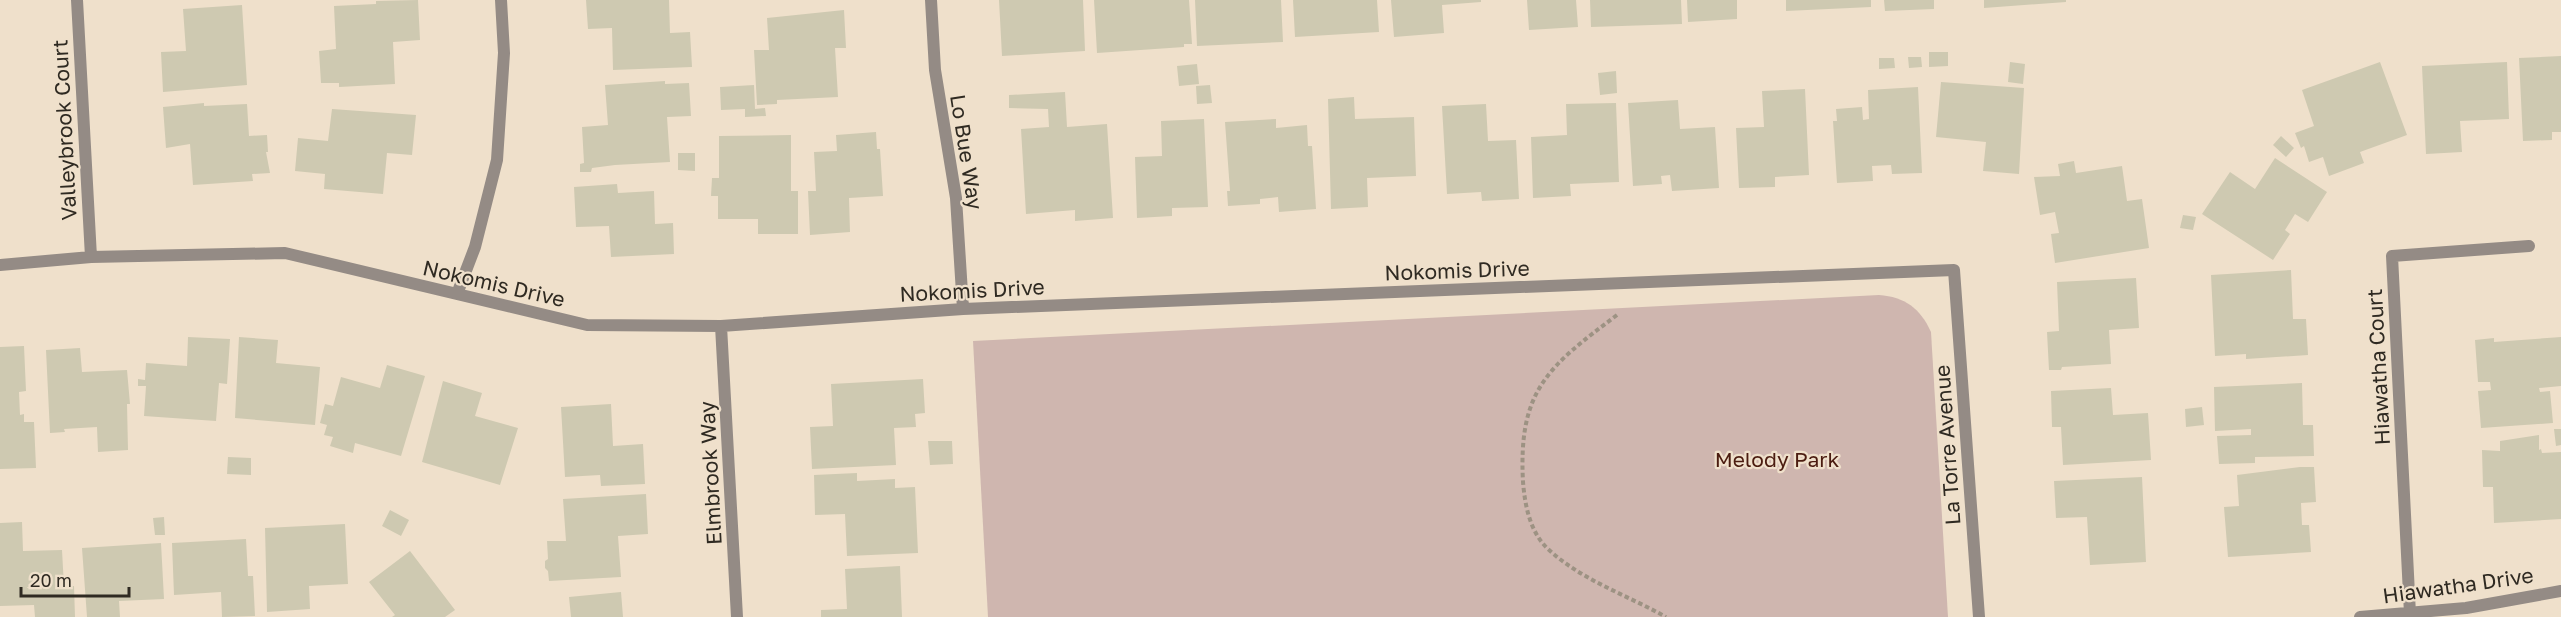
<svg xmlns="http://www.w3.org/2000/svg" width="2561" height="617" font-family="'Golos Text',sans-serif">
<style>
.green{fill:#cfb6af}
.building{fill:#cec9b1}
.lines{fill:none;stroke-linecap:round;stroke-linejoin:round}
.path{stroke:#9d9283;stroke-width:4;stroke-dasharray:4.5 3;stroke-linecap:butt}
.street{stroke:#948b85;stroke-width:12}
.labels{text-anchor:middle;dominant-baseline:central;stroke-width:4.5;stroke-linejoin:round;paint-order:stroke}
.street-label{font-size:21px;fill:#2f2a22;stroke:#efe0cb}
.park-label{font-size:21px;fill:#4b1c10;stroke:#efe0cb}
</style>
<rect width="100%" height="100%" fill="#efe0cb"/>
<path class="green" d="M1879,295C1905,297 1920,308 1931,332L1948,617H988L973,341Z"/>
<path class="building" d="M418,0L420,40L393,42L395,84L339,87V83H321L319,51L336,49L334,6L376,4V1Z
M586,0H669L670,33L690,32L692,67L613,70L612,28L588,29Z
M999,0H1083L1085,51L1002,56Z
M1094,0H1189L1192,44H1184V47L1097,53Z
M1195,0H1281L1283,42L1197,46Z
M1293,0H1377L1379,32L1295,37Z
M1391,0H1481V2L1442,5L1444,33L1394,37Z
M1527,0H1576L1578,27L1529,30Z
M1590,0H1681L1682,24L1591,27Z
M1687,0H1737V19L1688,22Z
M1786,0H1871V7L1786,11Z
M1884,0H1934V9L1885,11Z
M1984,0H2066V2L1984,8Z
M242,5L247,85L163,92L161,52L186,51L183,9Z
M844,10L846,48H835L838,97L777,100V104L757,105L754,50H769L767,18Z
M1929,52H1948V66L1929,67Z
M2561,56V132H2552V140L2523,141L2519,58Z
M1908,57H1921L1922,67L1909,68Z
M1879,58H1894L1895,68L1879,69Z
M2010,62L2025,64L2023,84L2008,82Z
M2380,62L2407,135L2360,152L2364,163L2329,176L2323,157L2309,162L2304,146L2301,148L2295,133L2314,126L2302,90Z
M2507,62L2509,119L2460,121L2462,152L2426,154L2422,66Z
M1197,64L1199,84L1179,86L1177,66Z
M1616,71L1617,93L1600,95L1598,73Z
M665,81V84L689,83L691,116L667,117L670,162L615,165L592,168L591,172H580V164L584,163L582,127L608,125L605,85Z
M1941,82L2024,88L2019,174L1983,171L1986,142L1936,137Z
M754,85L755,109L765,108L766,116L745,117V109L721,110L720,87Z
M1210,85L1212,103L1197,104L1196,86Z
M1918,87L1922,173L1892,174L1891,165L1872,166L1873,181L1837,183L1833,121H1837L1836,109L1862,107L1863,120L1869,119L1868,90Z
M1805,89L1809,175L1775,177V187L1739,188L1736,128L1764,127L1762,91Z
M1065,92L1067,127L1107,124L1113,218L1075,221V210L1026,214L1021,129L1049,127L1048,109L1009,108V95Z
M1354,97L1355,119L1414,117L1416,176L1367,178L1368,207L1331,209L1328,99Z
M1678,100L1680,129L1715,127L1719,188L1672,191L1670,175L1661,176L1662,184L1633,186L1628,103Z
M204,103V106L247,104L249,136L267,135L268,152H266L270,173L252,174L253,181L193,185L190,144L166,148L163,107Z
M1616,103L1619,182L1570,184L1571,196L1533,198L1531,137L1567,135L1566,104Z
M1486,104L1488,141L1516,140L1519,199L1482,201L1481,192L1447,194L1442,106Z
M332,109L416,115L412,155L387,153L383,194L324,189L325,174L295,171L298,138L328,141Z
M1204,119L1208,207L1172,208V216L1137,218L1135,157L1162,156L1161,121Z
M1276,119V128L1307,125L1308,146H1312L1316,209L1279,212L1278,197L1260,199V204L1228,206L1227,191H1230L1225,122Z
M876,132L877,149H880L883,196L849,198L850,232L810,235L808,191H816L814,152L837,151L836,135Z
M791,135V191H798V234H758V219H718V196H711L712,178H719V136Z
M2281,136L2294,148L2286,157L2273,145Z
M678,153H695V171L678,170Z
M2275,158L2327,192L2308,222L2295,214L2285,230L2290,234L2273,260L2202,214L2230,172L2255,189Z
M2074,161L2076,173L2122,166L2127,201L2142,199L2149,248L2055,263L2051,234L2059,233L2055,212L2040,215L2034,177L2060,176L2058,164Z
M617,184L618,193L654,191L655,224L673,223L674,254L611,257L609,226L576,227L574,187Z
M2183,215L2196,217L2193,230L2180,228Z
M2291,270L2293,319H2306L2308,355L2246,359V354L2215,356L2211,275Z
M2136,278L2139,328L2109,330L2111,364L2062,367L2061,370H2049L2047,332L2059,331L2057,282Z
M188,337L230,339L227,384L219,383L216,421L144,416L146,386H138V379L145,380L146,363L187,366Z
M239,337L278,340L276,363L320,367L315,425L235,418Z
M2561,337V386L2539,388L2540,392L2550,391L2553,423L2481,428L2478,391L2491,390L2490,382H2478L2475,340L2494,338V342Z
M24,346L26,391L19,392L20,415L24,414V422H34L36,468L0,469V347Z
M80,348L82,372L127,370L130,404H127L128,450L98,452L97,427L64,429L65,432L50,433L46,350Z
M387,365L425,376L401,456L355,443L353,453L330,446L333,437L324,435L327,425L320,423L325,404L333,406L341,377L380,388Z
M923,379L925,413L915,414L916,427L894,428L896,465L812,469L810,427L833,426L831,384Z
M443,381L482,393L475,416L518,428L500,485L422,462Z
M2302,383L2303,425H2313L2314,456L2255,457V463L2219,464L2217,436L2251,435V429L2215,431L2214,387Z
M2111,388L2113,415L2148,413L2151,460L2063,465L2061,427H2052L2051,391Z
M611,404L613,446L643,444L645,484L601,486L600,475L565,477L561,407Z
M2202,407L2204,425L2186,427L2185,409Z
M2554,429H2561V445L2556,446Z
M2539,435V450L2541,449L2542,453L2561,452V519L2494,523L2493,487H2483L2482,450L2500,451V441Z
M928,441H952L953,464L930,465Z
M228,457L251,458V475L227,474Z
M2300,467H2314L2316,502L2301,503L2302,525H2309L2311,552L2228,557L2224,507L2239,506L2237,475Z
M857,473V481L895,479V488L915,487L918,553L847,556L845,514L815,515L814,475Z
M2142,477L2146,562L2090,565L2087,517L2056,518L2054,481Z
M646,494L648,534L618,536L621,577L549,581L548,571L545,568V561L548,559L547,541H566L563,499Z
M390,510L409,520L401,536L382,526Z
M164,517L165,535H155L153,518Z
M22,522L23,551L62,550L64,587L74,586L75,617H35L34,605L0,606V523Z
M345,524L348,584L309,586L310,609L267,612L265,528Z
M246,539L248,576H253L255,616L222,617L221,592L174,595L172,543Z
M161,543L164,599L119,601L120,617H87L82,548Z
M410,551L455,610L445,617H392L395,615L369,582Z
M900,566L902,617H821V610L847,609L845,569Z
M621,592L623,617H571L569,597Z"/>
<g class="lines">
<path class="path" d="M1617,315C1548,367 1518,390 1523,482C1525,506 1530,532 1548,549C1581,580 1627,595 1666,617"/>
<path class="street" d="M77,0L91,257
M931,0L935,70L956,198L963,309
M0,265L91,257L285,253L587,325L721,326L963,309L1954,270L1979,617
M457,294L475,247L497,160L504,53L501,0
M721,326L737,617
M2410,614L2392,256L2529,246
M2360,617L2466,608L2561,591"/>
</g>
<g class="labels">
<g class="street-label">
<text transform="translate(64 130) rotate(-93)">Valleybrook Court</text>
<text transform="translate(967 152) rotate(81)">Lo Bue Way</text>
<text transform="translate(1457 270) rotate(-2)">Nokomis Drive</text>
<text transform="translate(494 283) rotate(13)">Nokomis Drive</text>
<text transform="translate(972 290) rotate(-3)">Nokomis Drive</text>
<text transform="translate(2378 367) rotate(-93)">Hiawatha Court</text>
<text transform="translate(1947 445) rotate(-94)">La Torre Avenue</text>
<text transform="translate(710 473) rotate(-93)">Elmbrook Way</text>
<text transform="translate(2458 585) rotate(-8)">Hiawatha Drive</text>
</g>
<g class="park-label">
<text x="1777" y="459">Melody Park</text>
</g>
</g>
<path d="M21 587v9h108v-9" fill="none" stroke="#2f2a22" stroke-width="3"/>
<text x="30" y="587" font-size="18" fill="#2f2a22" stroke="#efe0cb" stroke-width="4.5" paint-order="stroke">20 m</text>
</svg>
